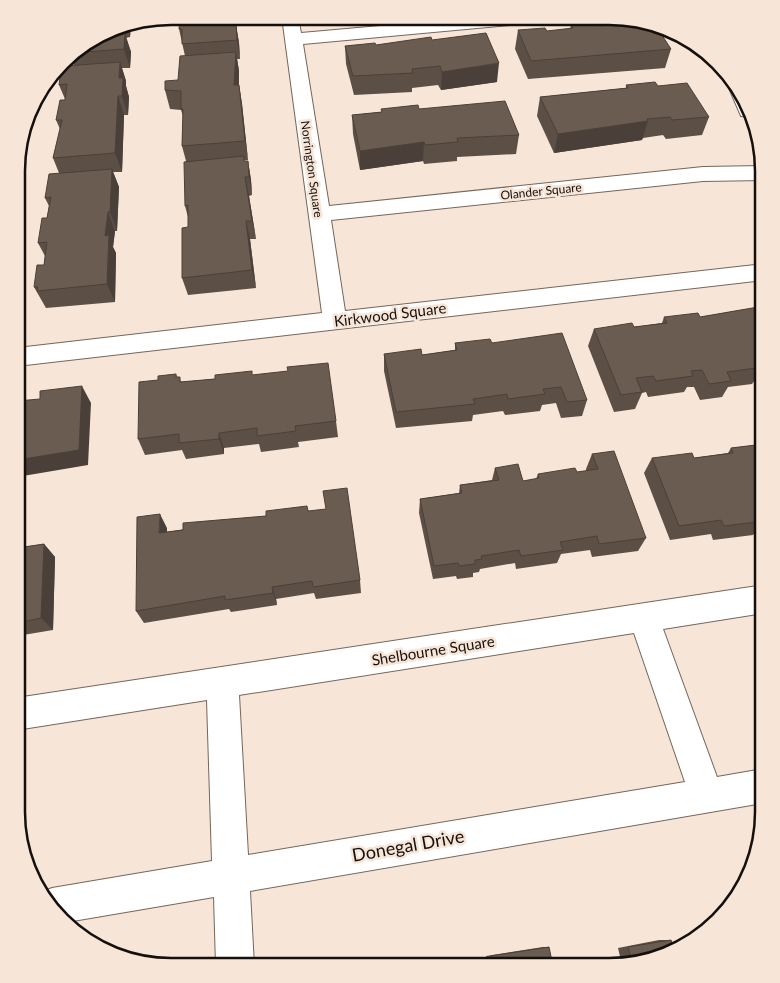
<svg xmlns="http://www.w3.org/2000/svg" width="780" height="983" font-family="Lato,sans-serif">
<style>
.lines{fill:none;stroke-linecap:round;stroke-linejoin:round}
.street-casing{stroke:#76665b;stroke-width:2}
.street{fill:#fff;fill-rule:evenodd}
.wall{fill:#5c4f46}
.shaded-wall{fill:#4b4039}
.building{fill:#6b5c51;stroke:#4b4039}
.labels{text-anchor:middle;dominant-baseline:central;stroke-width:5;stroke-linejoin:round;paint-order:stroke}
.far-street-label{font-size:12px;fill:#16100c;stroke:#f7e5d8}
.street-label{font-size:15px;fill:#16100c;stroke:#f7e5d8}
.near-street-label{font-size:18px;fill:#16100c;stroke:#f7e5d8}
.rim{fill:none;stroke:#16100c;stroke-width:2.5}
</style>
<rect width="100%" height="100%" fill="#f7e5d8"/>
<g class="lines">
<g class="street-casing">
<path id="street" d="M282,17H298L301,33L482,17H551L543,22L303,44L329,206L703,167L763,166L764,180L703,181L331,220L345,311L764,264V280L17,366V348L322,313Z
M733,83L743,94L749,117L741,116L729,88Z
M764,585V613L663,629L717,777L763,769V803L250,891L254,966H216L214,897L67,922L40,893L52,888L212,861L207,700L16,730V698ZM634,633L685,782L248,855L239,695Z"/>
</g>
<use href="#street" class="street"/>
</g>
<path class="wall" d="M131,23L130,37L126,38L131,52L130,68H122L126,81V86L129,97L128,115H124L122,172H113L119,187L117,231H115L113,247L116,253L115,302L46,308L34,287L44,265L45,256L38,243L47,218L49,206L45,198L59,173L53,158L60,129L56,120L65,99L59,85L74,66L70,54L121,25Z
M236,24L239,43L240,59H237L239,71V85L242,104L248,160H244L245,161H248L251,180L252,195L249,196L256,239H250L256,288L188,295L182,278L188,227V217L185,206L186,161L182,146L183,116L181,110L170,109L165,90L178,80L185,56L179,29Z
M571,25L599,26L671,49L665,68L528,79L515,49L518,30L547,31L570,29Z
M432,40L497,82L441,90L438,85L412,88V92L354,95L346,64L345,46L376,45Z
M626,85L658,86L709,117L702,135L666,139L663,135L643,138L642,140L554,153L537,116L540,97L626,88Z
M381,109H419L519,135L516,154L457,157V161L424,164L423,161L360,170L353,134L352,115L382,112Z
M764,306V378L755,380L752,384L728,387L722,397L700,400L694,387H687L684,392L648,397L646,392L642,393L635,409L614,412L588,346L594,329L634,327L662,323L664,317H700Z
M455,343H492L587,400L582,416L561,418L556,403L542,405L540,411L505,415L503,411L473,415L472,421L396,428L384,371V354L422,355L455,350Z
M176,374L177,377L182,382L253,375L336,421L338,437L298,442L299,447L261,452L259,444L224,448V454L186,459L182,450L145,455L138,439L158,380Z
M764,444V525H761L753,535L713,540L711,534L670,540L644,473L652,458H694L728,453L731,448Z
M592,454L646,538L638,551L592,557L590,550L561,554L557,563L516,569L515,563L480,569L479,572L473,573V577L457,579L456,576L433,579L419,513L420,499L459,493L460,485L492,480L495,468L523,481L536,479L538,474L577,472L586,471V469Z
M308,511L360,580L361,593L316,599L314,593L276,599L277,605L231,612L229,609L144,623L136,611L167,528V532L266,516Z
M44,544L55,557L53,630L17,636V548Z
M659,940H671L672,945L687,944L686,946L622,965L618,948Z
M543,947H549L553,966H487L486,956Z"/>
<path class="shaded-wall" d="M233,16H237L236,25L239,43L240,59L237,40L232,24Z
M131,23L130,37L126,24Z
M122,24L131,52L130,68L119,34L120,25Z
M236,52L239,71L238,104L234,85Z
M120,62L126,81V86L129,97L128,115L122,96L119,78Z
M499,63L497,82L441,90L442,72Z
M239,85L242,104L248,160L245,141Z
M118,96L124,115L122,172L115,153Z
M648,121L642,140L554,153L558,134Z
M424,142L423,161L360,170V151Z
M248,161L251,180L252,195L249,177Z
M112,169L119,187L117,231L110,212Z
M245,177L249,196L256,239L252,221Z
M108,212L115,231L113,247L116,253L115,302L107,284L105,236Z
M246,221L250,239L256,288L252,270Z
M82,386L91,403L88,465L17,477V460Z
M219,433L224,448V454L219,439Z
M160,514L167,528V547L159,533Z
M44,544L55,557L53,630L41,618Z
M272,587L276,599L277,605L273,593Z"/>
<path class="building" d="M180,16H233L232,24H236L237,40L182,44V29H179Z
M641,22L658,29L671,49L531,61L518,30L545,28L547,31L573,28L571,25L594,23L599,26Z
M120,25L119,34L125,33L124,49L72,53Z
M486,33L499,63L442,72L440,66L412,69L413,73L353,76L345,46L375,43L376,45L431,37L432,40Z
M236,52L234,85H239L245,141L182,146L183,109H181V91L165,90V81L178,80L180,56Z
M120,62L119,78H123L122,96H118L115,153L53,158L62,120H56L60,100H65L67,84L59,85L61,70H64L65,66Z
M655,82L658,86L687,83L709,117L672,120L670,117L647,119L648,121L558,134L540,97L628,88L626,85Z
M505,101L519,135L457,138L458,142L425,145L424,142L360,151L352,115L382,112L381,109L418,105L419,109Z
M244,156V161H248L249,177H245L252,221H246L252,270L182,278V228L188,227V205L185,206L184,162Z
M112,169L110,212H108L105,236L109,235L107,284L37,291L38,287H34L37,265H44L47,242L38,243L42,218H47L51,197L45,198L49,174Z
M764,306V363H761L763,367L727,372L731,381L709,384L702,370L691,371L693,376L656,381L653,376L636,378L642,392L621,395L594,329L632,323L634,327L667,323L664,317L698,313L700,317Z
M562,333L587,400L567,402L561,387L543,389L545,394L508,399L507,394L473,399L475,404L396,412L384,354L421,349L422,355L457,350L455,343L490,339L492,343Z
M328,363L336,421L295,426L296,431L257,436V428L219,433V439L179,443V434L138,439L139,382L158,380V376L176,374V377H180V382L215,379V375L252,371V375L288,371L287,367Z
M82,386L79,450L17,460V401L40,399V391Z
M764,444V512L761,513L764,518V521L724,526L721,520L679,526L652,458L692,453L694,458L733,453L731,448Z
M614,451L646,538L599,544L597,536L560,542L563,550L521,556L519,550L481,556L482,559L475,560V564L459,566L458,563L434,566L420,499L462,493L460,485L499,480L495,468L518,464L523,481L539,478L538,474L575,468L577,472L598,469L592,454Z
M347,488L360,580L313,587L312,581L272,587L273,593L225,600V596L136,611L137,517L160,514L159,533L183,530V523L266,516V511L307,506L308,511L326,509L323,491Z
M44,544L41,618L17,623V548Z
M671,940L673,947L687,944V945L632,963L628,947Z
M549,947L553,966H492L490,956Z"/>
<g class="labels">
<g class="far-street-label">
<text transform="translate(312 169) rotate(82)">Norrington Square</text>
<text transform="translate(541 191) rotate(-6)">Olander Square</text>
</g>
<g class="street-label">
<text transform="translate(390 314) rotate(-7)">Kirkwood Square</text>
<text transform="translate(433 650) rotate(-9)">Shelbourne Square</text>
</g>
<g class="near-street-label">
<text transform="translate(408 845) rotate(-10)">Donegal Drive</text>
</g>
</g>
<path d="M0 0H780V983H0ZM171 25H609A146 146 0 0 1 755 171V812A146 146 0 0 1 609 958H171A146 146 0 0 1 25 812V171A146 146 0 0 1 171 25Z" fill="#f7e5d8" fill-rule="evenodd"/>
<path class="rim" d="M171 25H609A146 146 0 0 1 755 171V812A146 146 0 0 1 609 958H171A146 146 0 0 1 25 812V171A146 146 0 0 1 171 25Z"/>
</svg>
